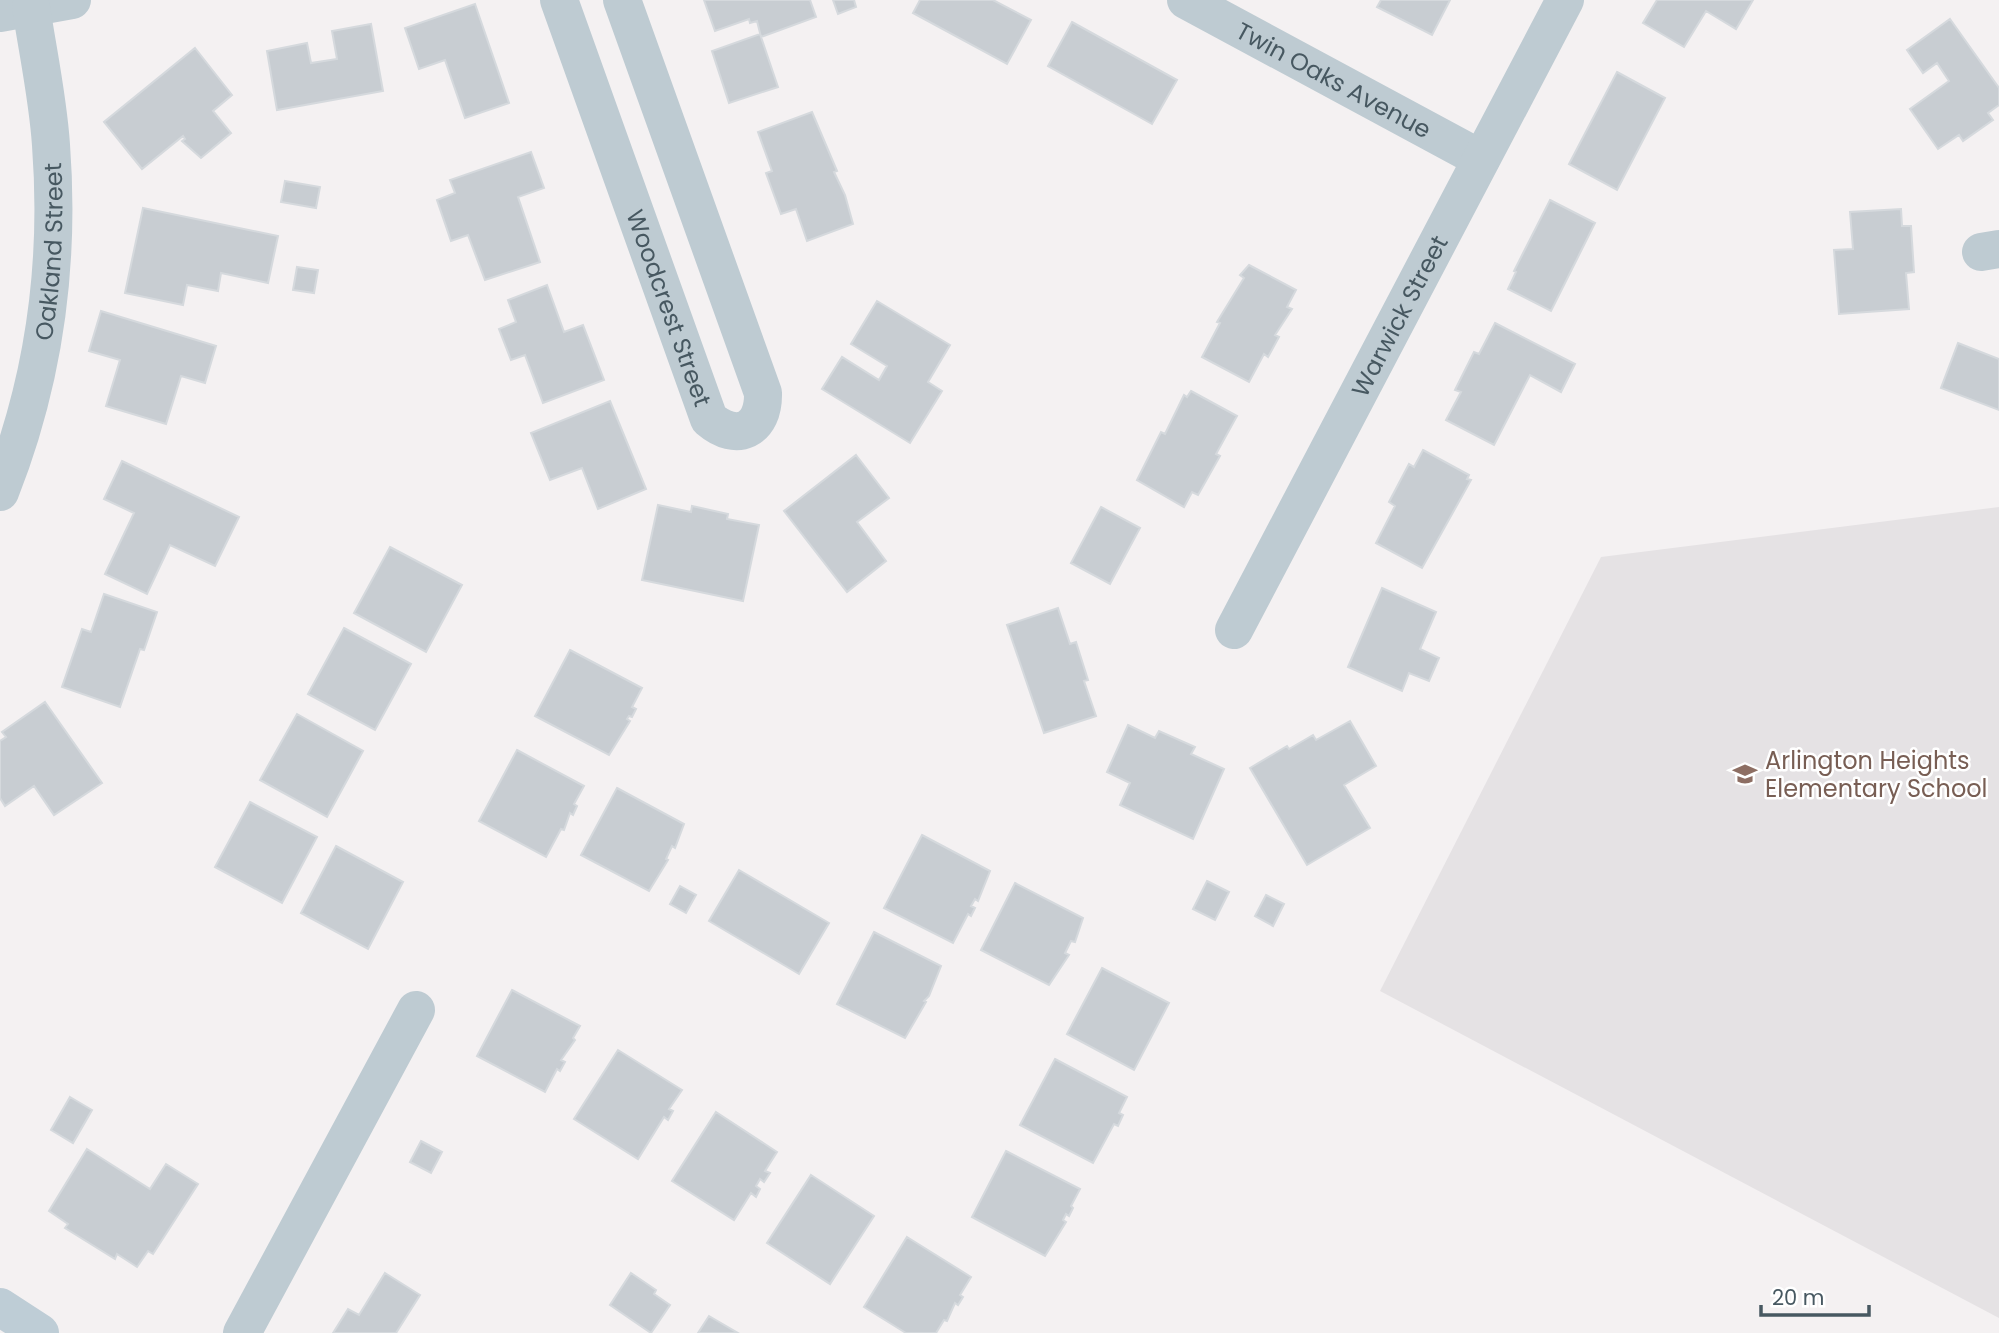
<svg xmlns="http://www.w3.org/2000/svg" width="1999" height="1333" font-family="Poppins,sans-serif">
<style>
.education{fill:#e5e2e4}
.building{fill:#c8cdd2;stroke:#d5d9dd;stroke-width:2}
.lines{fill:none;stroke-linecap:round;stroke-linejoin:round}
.minor{stroke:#becbd2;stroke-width:38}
.secondary{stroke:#becdd6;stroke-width:38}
.labels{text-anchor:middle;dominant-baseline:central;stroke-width:5;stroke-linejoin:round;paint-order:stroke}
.street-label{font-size:24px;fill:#475861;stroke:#fff}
.education-label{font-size:24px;fill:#785e54;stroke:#fff;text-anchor:start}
</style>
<rect width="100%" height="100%" fill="#f4f1f2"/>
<path class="education" d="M1999,507V1318L1380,991L1601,557Z"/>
<path class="building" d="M704,0H810L816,17L761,37L757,21L750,23L749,19L715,31Z
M833,0H854L856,7L838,14Z
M920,0H993L1031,20L1007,64L913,13Z
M1381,0H1450L1432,35L1377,7Z
M1657,0H1753L1736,29L1706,11L1684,47L1643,23Z
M475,4L509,103L465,118L445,60L419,69L405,28Z
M1950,19L1999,88V105L1988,113L1993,120L1963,141L1959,135L1938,149L1910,109L1949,81L1937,63L1923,73L1907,50Z
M1072,22L1177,80L1152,124L1048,66Z
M371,24L383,91L277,110L267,51L307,43L311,63L337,59L332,31Z
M760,34L778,87L729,103L712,51Z
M195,48L232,95L213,111L231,133L201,158L182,141L185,139L183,136L142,169L104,122Z
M1617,72L1665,98L1617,190L1569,164Z
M812,112L837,171L834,172L845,195L853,224L807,241L796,209L781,214L766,173L772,171L758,132Z
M531,152L544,188L518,197L540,262L485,280L468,235L451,241L437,200L455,193L450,180Z
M285,181L320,187L316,208L281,202Z
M1550,200L1595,223L1551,311L1508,289L1516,272L1514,271Z
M143,208L278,236L268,283L221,273L218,291L187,285L183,305L125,293Z
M1901,209L1902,226H1911L1914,272L1906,273L1909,309L1839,314L1834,250L1853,249L1850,212Z
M1249,265L1296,290L1287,307L1292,309L1275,335L1279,337L1268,357L1264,354L1249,382L1202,357L1220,323L1217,322L1244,278L1240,275Z
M297,267L318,270L314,293L293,290Z
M547,285L564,332L583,325L604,380L543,403L525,355L511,360L499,329L516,322L508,300Z
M877,301L950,345L928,382L942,391L910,443L822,389L842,357L879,380L887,366L851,344Z
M101,311L216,346L205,383L181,376L166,424L106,406L120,360L89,351Z
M1495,323L1575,364L1561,392L1530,375L1494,445L1446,420L1461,392L1455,390L1474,352L1479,354Z
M1958,343L1999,359V410L1941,388Z
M1191,391L1237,416L1216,454L1220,456L1198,495L1192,492L1184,507L1137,480L1161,432L1165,434L1184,395L1187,397Z
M610,401L646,489L598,509L582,468L550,480L531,433Z
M1423,450L1469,475L1467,479L1471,480L1422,568L1376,543L1395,506L1389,502L1409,464L1414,467Z
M856,455L889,498L857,522L886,561L847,592L784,511Z
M122,461L239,517L215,566L170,545L147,594L105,574L134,513L104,499Z
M658,505L691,512L692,506L728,514L727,519L759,525L743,601L642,580Z
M1101,507L1140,528L1110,584L1071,563Z
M390,547L462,585L426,652L354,613Z
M1382,588L1436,612L1420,649L1439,658L1429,681L1409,673L1402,691L1348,667Z
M104,594L157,612L144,650L140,649L120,707L62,687L82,629L91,632Z
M1058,608L1070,644L1076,642L1088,680L1084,681L1096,716L1044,733L1007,625Z
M344,628L411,664L375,730L308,694Z
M570,650L642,688L632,707L636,709L632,717L629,716L627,719L630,721L609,755L535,716Z
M45,702L102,783L54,815L34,786L5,806L0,798V741L6,737L2,732Z
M297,714L363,751L327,817L260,780Z
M1350,721L1376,766L1344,785L1370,828L1307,865L1250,768L1287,746L1289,749L1313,735L1316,740Z
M1128,725L1155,738L1159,731L1195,747L1191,754L1224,769L1193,839L1120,805L1130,783L1107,772Z
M517,750L584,786L574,804L577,806L573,815L570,813L564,830L561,829L546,857L479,821Z
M617,788L684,824L675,848L672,846L666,859L668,860L649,891L581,855Z
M250,802L317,837L282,903L215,867Z
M922,835L990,871L978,901L975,899L971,906L975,908L971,916L968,914L953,943L884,908Z
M336,846L403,882L368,949L301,913Z
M739,870L829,923L799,974L709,921Z
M1207,881L1229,892L1215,920L1193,909Z
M1015,883L1083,918L1075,942L1071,941L1065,953L1069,955L1049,985L981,950Z
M680,886L696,895L686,913L670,904Z
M1266,895L1284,904L1273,926L1255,916Z
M874,932L941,966L929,996L924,1001L926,1002L905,1038L837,1004Z
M1102,968L1169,1003L1134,1070L1067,1034Z
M512,990L580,1026L573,1038L575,1040L561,1060L565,1062L560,1071L557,1069L545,1092L477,1056Z
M618,1050L682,1090L669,1109L673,1111L668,1120L664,1117L638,1159L574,1119Z
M1055,1059L1127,1097L1119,1113L1123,1115L1118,1126L1114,1124L1093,1163L1020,1125Z
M70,1097L92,1110L73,1143L51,1130Z
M716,1112L777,1152L765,1171L770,1173L764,1182L760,1179L756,1186L760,1189L756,1197L751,1193L734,1220L672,1181Z
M421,1141L442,1152L431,1173L410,1162Z
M87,1149L150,1189L166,1164L198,1184L153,1254L148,1251L137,1267L117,1254L115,1259L65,1228L68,1224L49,1211Z
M1006,1151L1080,1189L1071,1206L1073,1208L1069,1216L1066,1214L1063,1220L1066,1222L1045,1256L972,1217Z
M811,1175L874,1216L830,1284L767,1243Z
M907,1237L971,1277L960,1295L963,1297L958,1305L955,1303L947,1321L944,1320L936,1333H906L864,1307Z
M385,1273L420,1295L396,1333H333L348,1309L359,1315Z
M631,1273L656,1290L654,1294L670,1305L651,1333L610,1305Z
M709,1316L738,1333H698Z"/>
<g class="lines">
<g class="minor">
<path id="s1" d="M559,0L709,419C737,443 764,430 763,393L622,0"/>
<path id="s2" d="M1186,0L1481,159"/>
<path d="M0,13L72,0"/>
<path d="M1981,252L1999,249"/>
<path id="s3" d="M0,492C44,381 60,264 51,145C48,99 38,53 31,7"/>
<path id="s4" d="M1234,630L1565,0"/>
<path d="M242,1333L416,1010"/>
</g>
<path class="secondary" d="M0,1307L40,1333"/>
</g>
<defs>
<g id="school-bare" transform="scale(1.89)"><path d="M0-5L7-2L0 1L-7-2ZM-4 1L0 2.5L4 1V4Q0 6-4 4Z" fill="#8d6e63" stroke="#fff" stroke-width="2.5" paint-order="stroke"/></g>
</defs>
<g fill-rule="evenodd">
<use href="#school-bare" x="1745" y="774"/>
</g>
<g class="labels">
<g class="street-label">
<text stroke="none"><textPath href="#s2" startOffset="168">Twin Oaks Avenue</textPath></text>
<text stroke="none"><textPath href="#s3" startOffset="247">Oakland Street</textPath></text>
<text stroke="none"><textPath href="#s1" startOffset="327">Woodcrest Street</textPath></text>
<text stroke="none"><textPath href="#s4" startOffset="355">Warwick Street</textPath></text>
</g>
<g class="education-label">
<text x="1765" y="760">Arlington Heights<tspan x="1765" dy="28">Elementary School</tspan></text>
</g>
</g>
<path d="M1761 1305v10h108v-10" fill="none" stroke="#475861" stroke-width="3.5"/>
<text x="1772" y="1305" font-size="21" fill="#475861" stroke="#ffffff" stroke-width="5" paint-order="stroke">20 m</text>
</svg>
